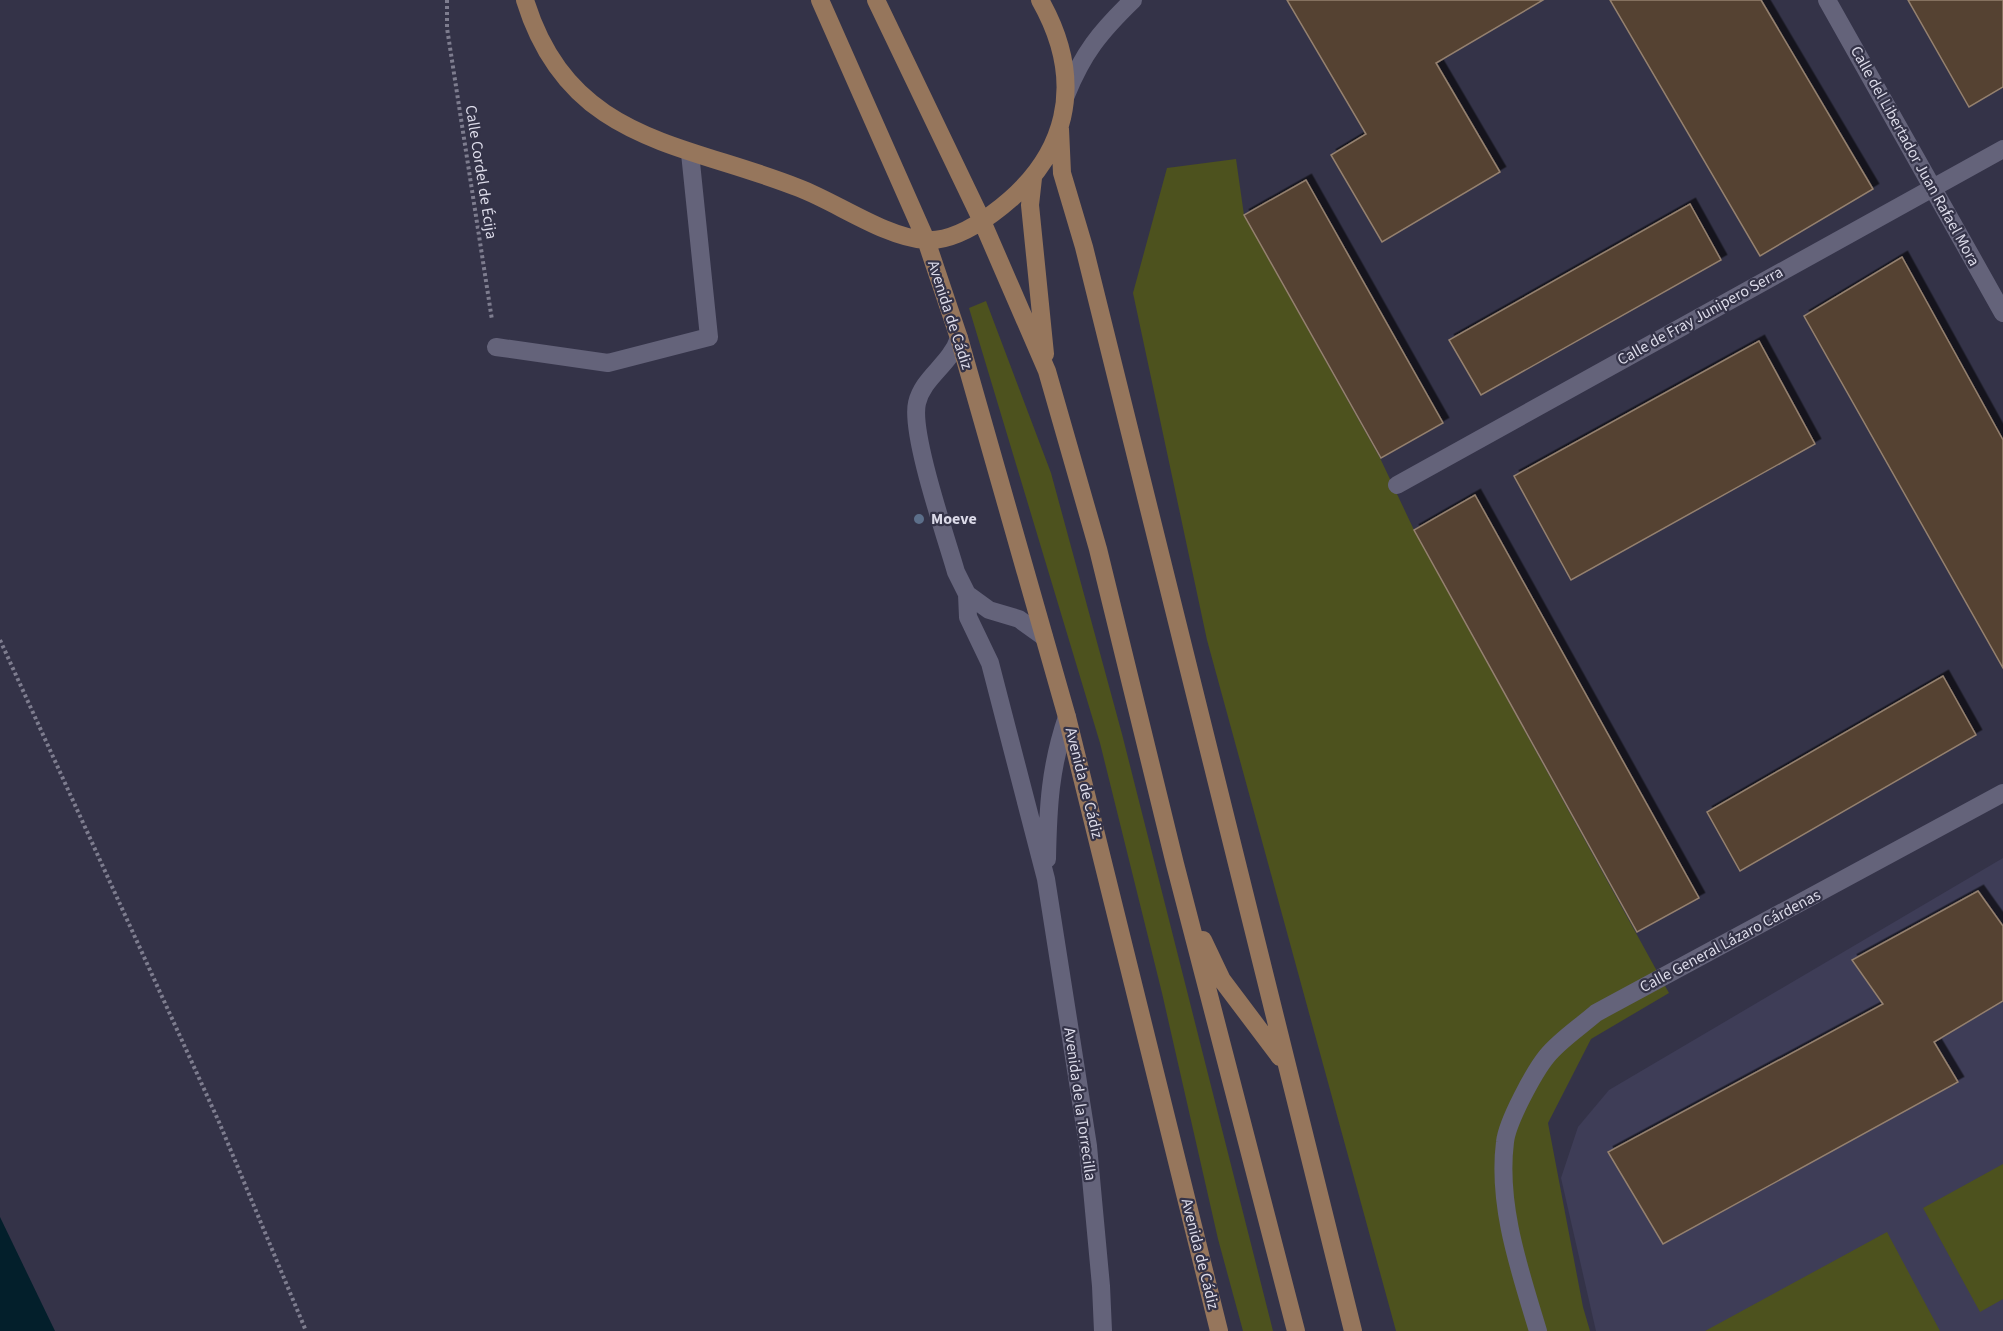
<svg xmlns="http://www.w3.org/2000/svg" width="2003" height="1331" font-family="'Source Sans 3',sans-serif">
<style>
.built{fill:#3e3d57}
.green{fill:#4d521e}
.water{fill:#031f2b}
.building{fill:#544232;stroke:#95816f;stroke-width:1.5;filter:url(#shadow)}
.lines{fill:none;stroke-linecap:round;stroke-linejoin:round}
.path{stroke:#7e7d8f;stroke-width:4;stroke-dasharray:3 3;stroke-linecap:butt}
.minor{stroke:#64637a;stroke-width:18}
.major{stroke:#96765c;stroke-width:18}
.service-dot{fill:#5c6f8a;stroke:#343348;stroke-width:2}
.labels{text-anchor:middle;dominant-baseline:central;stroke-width:4.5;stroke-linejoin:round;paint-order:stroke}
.street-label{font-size:16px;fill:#dcdbe9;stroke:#343348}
.poi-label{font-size:16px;font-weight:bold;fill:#dcdbe9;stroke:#343348;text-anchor:start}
</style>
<defs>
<filter id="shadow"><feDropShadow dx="5.5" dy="-5.5" stdDeviation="0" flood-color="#0009"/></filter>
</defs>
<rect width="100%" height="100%" fill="#343348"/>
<path class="built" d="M2003,858V1331H1596L1561,1178L1578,1127L1609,1090Z"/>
<path class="green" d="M1236,159L1244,215L1380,458L1414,530L1669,993L1591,1039L1548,1123L1583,1307L1590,1331H1396L1207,640L1133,293L1167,168Z
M986,301L1051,473L1122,734L1273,1331H1243L1218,1239L1162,993L1100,743L969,308Z
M2003,1164V1299L1980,1312L1923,1208Z
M1887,1232L1940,1331H1705Z"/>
<path class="water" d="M0,1217L55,1331H0Z"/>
<path class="building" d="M1287,0H1543L1436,63L1500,172L1382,242L1331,155L1366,134Z
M1610,0H1761L1873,189L1760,256Z
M1908,0H2003V87L1969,107Z
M1306,180L1443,423L1381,458L1244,215Z
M1690,204L1721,260L1481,395L1449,340Z
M1902,257L2003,440V668L1804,316Z
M1759,341L1815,444L1571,580L1514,476Z
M1475,495L1699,898L1637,932L1414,530Z
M1943,676L1976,735L1740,871L1707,812Z
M1978,891L2003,926V1001L1934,1042L1958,1082L1663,1244L1608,1152L1883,1004L1852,960Z"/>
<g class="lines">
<path class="path" d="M447,0V28L492,320
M0,640L219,1122L306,1331"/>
<path class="minor" d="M1827,0L2003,313
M1066,95C1083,53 1100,32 1133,0
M959,338C950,365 923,377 917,403C910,433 946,537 956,572L967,594L989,610L1019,619L1044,637
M496,347L608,363L709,337L690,153
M1397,485L2003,149
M967,594L968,617L990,663L1046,879L1088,1146L1101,1286L1103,1331
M1047,859C1048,807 1050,767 1067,717
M1538,1331C1520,1271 1497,1206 1505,1142C1507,1122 1534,1072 1547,1056C1560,1040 1580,1027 1596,1013L2003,793"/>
<path class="major" d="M525,0C569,143 684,142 799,188C838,203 885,237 925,240C948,242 974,227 992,214C1068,159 1087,83 1040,0
M820,0L926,240L959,338L1067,717L1219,1331
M876,0L982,221L1047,371L1098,549L1175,864L1296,1331
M1060,129L1062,173L1084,247L1353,1331
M1033,178L1030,205L1045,354
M1203,940L1222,980L1280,1057"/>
</g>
<circle class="service-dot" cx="919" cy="519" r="6"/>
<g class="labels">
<g class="street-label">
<text transform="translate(1915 156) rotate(61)">Calle del Libertador Juan Rafael Mora</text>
<text transform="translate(481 172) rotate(81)">Calle Cordel de Écija</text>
<text transform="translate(950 315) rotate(72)">Avenida de Cádiz</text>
<text transform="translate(1700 316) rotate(-29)">Calle de Fray Junipero Serra</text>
<text transform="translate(1084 783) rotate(76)">Avenida de Cádiz</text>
<text transform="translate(1730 941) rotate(-28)">Calle General Lázaro Cárdenas</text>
<text transform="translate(1080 1104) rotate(82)">Avenida de la Torrecilla</text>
<text transform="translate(1200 1254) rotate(76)">Avenida de Cádiz</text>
</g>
<g class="poi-label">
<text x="931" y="519">Moeve</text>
</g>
</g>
</svg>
